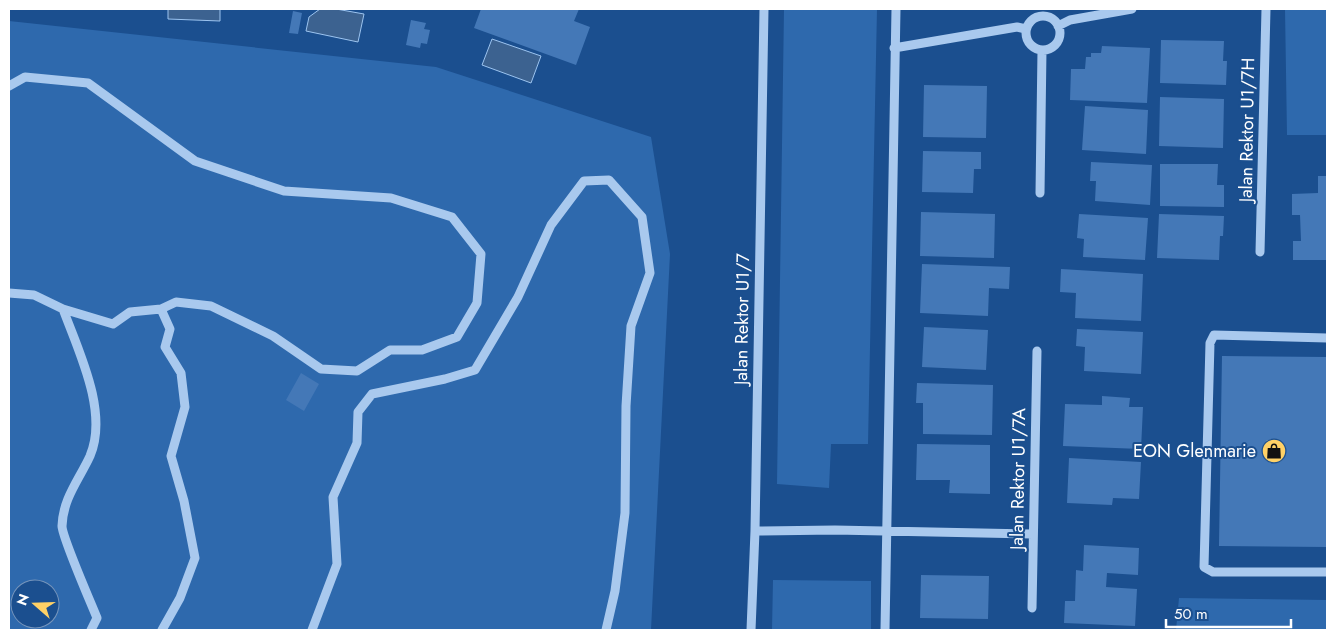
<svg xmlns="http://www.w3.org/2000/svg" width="1336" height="639" font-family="Jost,sans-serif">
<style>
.green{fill:#2e69ad;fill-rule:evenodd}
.water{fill:#3c6290;stroke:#9cc4f0}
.building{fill:#4478b7}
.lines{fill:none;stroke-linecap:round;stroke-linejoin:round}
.minor{stroke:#a9c9ee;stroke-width:9}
.labels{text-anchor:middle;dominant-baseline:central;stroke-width:4;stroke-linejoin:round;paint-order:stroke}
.street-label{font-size:18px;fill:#fff;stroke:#1b4f8f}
.poi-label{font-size:18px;fill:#fff;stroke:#1b4f8f;text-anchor:end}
</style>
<rect width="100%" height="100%" fill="#1b4f8f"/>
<path class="green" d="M784,9H877L868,444H831L829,488L777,484Z
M1285,9H1327V135H1287Z
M9,21L436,67L651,137L670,254L651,630H9ZM20,589H50V619H20Z
M773,580L871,581V630H772Z
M1179,598L1327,600V630H1176Z"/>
<path class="water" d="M168,9H220V21L168,19Z
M320,9H336L364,14L358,42L306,31L309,17Z
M492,39L541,56L531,83L482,65Z"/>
<path class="building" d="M481,9H579L574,21L590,27L576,65L474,28Z
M293,11L302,13L298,34L289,33Z
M411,20L426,23L424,29L430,30L427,44L421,43L420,48L406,45Z
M1161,40L1224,41L1223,61H1227L1226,85L1160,83Z
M1102,46L1150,48L1147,103L1070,100L1071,69H1085L1086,57H1091V53H1101Z
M924,85L987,86L986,138L923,137Z
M1160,97L1224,99L1223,148L1159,146Z
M1085,106L1148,110L1146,154L1082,150Z
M923,151L981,152V169H974L973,193L922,192Z
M1091,162L1152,165L1150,205L1095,201L1096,181H1090Z
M1160,164H1218L1217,185H1224V207L1160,206Z
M1318,176H1327V260H1293V241H1301L1300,215H1292V194L1318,193Z
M921,212L995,214L994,258L920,256Z
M1079,214L1148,218L1145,260L1083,257L1084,239L1077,238Z
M1159,214L1224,216L1223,236H1220L1219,260L1157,258Z
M922,264L1010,267L1009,289L989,288L988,316L920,313Z
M1061,269L1143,274L1141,321L1075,318L1076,293L1060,292Z
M924,327L988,330L986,370L922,367Z
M1077,329L1143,332L1141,374L1084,371L1085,347L1076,346Z
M1222,356L1327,357V547L1219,546Z
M301,373L319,384L304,411L286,400Z
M917,383L993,385L992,435L923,434V403H916Z
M1102,396L1130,398L1129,407H1143L1141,449L1063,446L1065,404L1102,405Z
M917,444L990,445V494L949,493L950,480H916Z
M1069,458L1141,462L1139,499L1113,498L1112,505L1067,503Z
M1084,545L1139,548L1138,575L1107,573L1106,587L1137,589L1135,626L1064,623L1065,601H1075L1076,570L1083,571Z
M921,575L989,576L988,619L920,618Z"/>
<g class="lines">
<path class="minor" d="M1026 33a17 17 0 1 1 34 0a17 17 0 1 1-34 0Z
M1058,26L1070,20L1132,9
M894,48L1017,27L1026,29
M9,86L25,77L88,83L195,161L284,191L391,198L452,217L481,254L477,303L457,337L422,350H390L357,371L321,369L273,336L211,306L176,302L161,309
M1040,193L1042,50
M1260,252L1266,9
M9,293L34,295L63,309
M1327,338L1214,335L1210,343L1204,567L1213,572H1327
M755,531L835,530L1033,534
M1032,608L1037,351
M91,630L97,618C91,603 62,537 62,526C63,498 79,480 90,456C109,412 78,350 63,309L113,324L130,312L161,309L170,329L165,347L181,373L185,407L171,456L184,501L195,558L180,598L162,630
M312,630L337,564L333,497L357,443L358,412L372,394L445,379L475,370L518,297L551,225L584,181L609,180L642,217L650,273L631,326L626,406L625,513L615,591L606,630
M751,630L755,531L764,9
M885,630L896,9"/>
</g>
<defs>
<g id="shop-disc" transform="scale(1.25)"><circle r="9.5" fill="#ffd166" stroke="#1b4f8f"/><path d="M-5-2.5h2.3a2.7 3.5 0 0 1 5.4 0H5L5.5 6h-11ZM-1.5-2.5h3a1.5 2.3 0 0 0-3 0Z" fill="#111"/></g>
</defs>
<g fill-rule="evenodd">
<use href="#shop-disc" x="1274" y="451"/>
</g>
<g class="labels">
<g class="street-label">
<text transform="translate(1247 130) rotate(-89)">Jalan Rektor U1/7H</text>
<text transform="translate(742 319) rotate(-89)">Jalan Rektor U1/7</text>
<text transform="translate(1018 479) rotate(-89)">Jalan Rektor U1/7A</text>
</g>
<g class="poi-label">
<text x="1256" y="451">EON Glenmarie</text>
</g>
</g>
<rect width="1336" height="639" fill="none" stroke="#ffffff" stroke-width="20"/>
<g transform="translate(35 604) rotate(290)"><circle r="24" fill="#1b4f8f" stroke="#7695bc"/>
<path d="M0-4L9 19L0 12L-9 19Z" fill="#ffd166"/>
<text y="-8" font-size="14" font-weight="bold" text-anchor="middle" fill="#ffffff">N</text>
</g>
<path d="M1166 619v8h125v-8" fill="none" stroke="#ffffff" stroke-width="2.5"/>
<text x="1174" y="619" font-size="15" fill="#ffffff" stroke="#1b4f8f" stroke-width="4" paint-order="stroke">50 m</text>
</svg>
